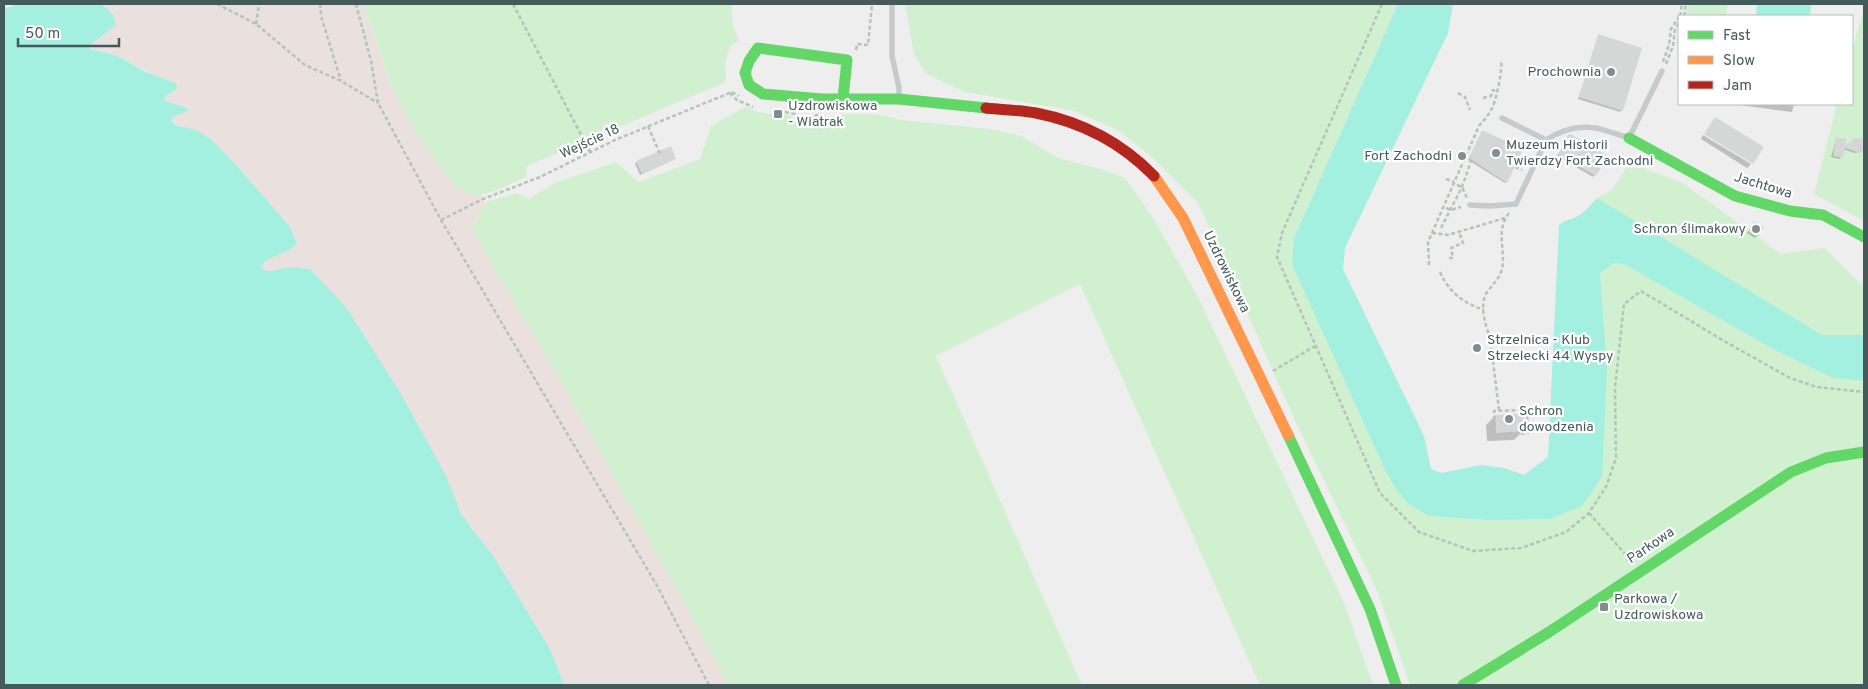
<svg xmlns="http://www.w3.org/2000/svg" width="1868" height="689" font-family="Overpass,sans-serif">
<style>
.green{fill:#d1f0d0}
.sand{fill:#eae1df}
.water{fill:#a3efe0}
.shadow{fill:#0003}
.building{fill:#d5d7d7}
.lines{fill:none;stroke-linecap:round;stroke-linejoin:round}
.path{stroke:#b4c4b9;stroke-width:2.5;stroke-dasharray:4 2.5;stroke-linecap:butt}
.lane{stroke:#c5caca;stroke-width:5.5}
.fast{stroke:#63d668;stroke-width:11}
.slow{stroke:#ff974d;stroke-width:11}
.jam{stroke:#b3261e;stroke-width:11}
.poi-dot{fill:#808e8e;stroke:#fff;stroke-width:2}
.labels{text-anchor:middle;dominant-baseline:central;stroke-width:4.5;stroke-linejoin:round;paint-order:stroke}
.poi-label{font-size:14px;fill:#445a5b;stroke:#fff;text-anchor:start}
.street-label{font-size:14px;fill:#445a5b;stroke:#fff}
</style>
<rect width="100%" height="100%" fill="#efeeee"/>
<path class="green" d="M363,4H731L733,26L739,41L730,46L725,64L726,82L527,166L526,177C509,185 491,194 472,196L461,189L454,186L418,137L392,87Z
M905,4H1398L1294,238L1429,516L1486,520L1550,519L1607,367L1600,273L1614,263L1624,264L1773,349L1833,378L1864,381V685H1410L1378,593L1291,412L1198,203L1155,160L1121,132L1075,111L965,92L926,74L914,54Z
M1689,4H1728L1726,16H1685Z
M1864,10V221L1814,194L1837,104H1852V50Z
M745,107L762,113L790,115L800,124C833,114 868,109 901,120L990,129L1021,136L1058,158L1100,169L1125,178L1154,219L1199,299L1345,605L1373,685H1260L1080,284L936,356L1082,685H728L717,662L546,354L514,302L472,229L486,202L517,193L529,199L555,183L616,162L639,182L700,159L711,126Z
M1626,168H1643L1683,183L1781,254L1825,248L1860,283L1864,284V335H1822L1597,198L1612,190Z"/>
<path class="sand" d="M102,4H363L392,87L418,136L454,186L461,189L472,196L481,195L485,203L472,229L514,302L546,354L717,662L728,685H564L550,649L494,557L461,514L445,476L401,394L346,307L276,269L268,271L261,268L265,261L291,249L297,243L290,227L237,166L211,139L183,127L175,125L171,121L173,117L179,114L174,104L164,101L165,97L156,76L118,56L90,49V45L116,25L105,6Z"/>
<path class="water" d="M18,4H102L113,15L116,25L90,45V49L118,56L146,72L176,83L177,88L165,97L164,101L182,106L189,110L173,117L171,121L175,125L196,130L211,139L237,166L290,227L297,243L291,249L265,261L261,268L268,271L292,267L310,269L346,307L401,394L446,476L461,514L494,557L550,649L564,685H4V9Z
M1398,4H1453L1448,33L1345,248L1343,269L1424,436L1431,469L1442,473L1481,465L1504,468L1524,475L1548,457L1559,225C1565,220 1568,220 1574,218C1584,214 1590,205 1597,198L1822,335H1864V381L1833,378L1773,349L1624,264L1614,263L1600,273L1607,367L1602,477L1582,506L1550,519L1486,520L1429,516L1409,504L1397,491L1385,470L1292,264L1294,238Z
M1757,4H1811L1810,16H1756Z"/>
<path class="shadow" d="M1599,36L1622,110L1620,112L1578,99Z
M1739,104H1794L1792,112L1739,105Z
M1482,132L1506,182L1505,183L1468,160Z
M1703,135L1751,164L1747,168L1701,139Z
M1569,136L1606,156L1593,177L1557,156Z
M1836,139L1841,157L1840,159L1831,157Z
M1855,139H1861L1864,143L1861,152L1854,153L1843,149Z
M675,159L640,175L635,164L637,162Z
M1752,225L1762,228L1755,238L1747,233Z
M1495,416L1523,431L1514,440L1487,441L1486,425Z"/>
<path class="building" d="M1598,34L1642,48L1623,111L1579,97Z
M1715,117L1764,147L1753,164L1704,134Z
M1482,130L1523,149L1507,183L1469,158Z
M1571,134L1608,156L1596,176L1558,154L1568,135Z
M1836,137L1846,139L1845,146L1855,138L1864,139V151L1857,152L1845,148L1843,158L1833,156Z
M671,146L676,159L642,174L636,161Z
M1754,221L1764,227L1758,237L1748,231Z
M1524,413L1525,431L1496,433L1495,415Z"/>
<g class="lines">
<path class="path" d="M217,4L256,24L305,65L341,81L378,103
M320,4L321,16L341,81
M356,4L371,61L378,103L441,220L656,584L709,685
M513,4L590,152
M1382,4L1282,233L1277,257L1380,493L1419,532L1473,551L1521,548L1566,532L1589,513L1606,487L1616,458L1615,388L1624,304L1641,291L1724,341L1790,378L1817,387L1864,392
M1680,16L1682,4
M1684,16L1686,4
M256,24L259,4
M856,50L857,44L868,45L872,4
M1663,62L1669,45L1671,29L1679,17
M1666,64L1673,46L1675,29L1679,23
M732,92L739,96
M730,93L737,100L753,107
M1458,93L1465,97L1470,110
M1483,98L1491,96L1493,90L1497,92
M785,112L795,114L802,120L821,114
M648,126L660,154
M1515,167L1522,170
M1446,179L1454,182
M1457,185L1462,187L1467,198
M1446,208L1451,210L1461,207
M441,220L483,199L540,177L615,140L732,92
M1441,228L1462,187L1471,161
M1432,233L1448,235L1505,218
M1449,258H1453L1451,248L1463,243L1459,232
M1429,265L1428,242L1479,126C1483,121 1488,116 1491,110C1496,103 1503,68 1501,60
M1440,272C1449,292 1463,303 1484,310
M1273,371L1317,345
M1499,410L1490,337C1485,325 1479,304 1487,292C1493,284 1499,279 1502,269C1506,250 1495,231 1509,213
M1527,410L1528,433L1495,435L1494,411Z
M1589,513L1625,554L1629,562"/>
<path class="lane" d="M892,4V56L899,88V98
M1502,118L1546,140C1577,120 1597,127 1629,138L1662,71
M1470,205L1490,206L1516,204L1546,140"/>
<path class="fast" d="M843,98L847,60L758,48L749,61L745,73L749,85L763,94L823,99H899L986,108
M1629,138L1735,196L1790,211L1823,215L1864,237
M1288,435L1370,609L1396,685
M1463,685L1549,632L1791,472L1826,458L1864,452"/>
<path class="slow" d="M1154,176L1183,218L1288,435"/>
<path class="jam" d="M986,108C1003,110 1020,110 1036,113C1082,122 1122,143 1154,176"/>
</g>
<g class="poi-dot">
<circle cx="1611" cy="72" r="5"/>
<rect x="773" y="109" width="10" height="10" rx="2.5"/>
<circle cx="1496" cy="153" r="5"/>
<circle cx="1462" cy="156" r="5"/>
<circle cx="1756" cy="229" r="5"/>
<circle cx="1477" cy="348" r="5"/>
<circle cx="1509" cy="419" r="5"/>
<rect x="1599" y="602" width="10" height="10" rx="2.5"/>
</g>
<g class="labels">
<g class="poi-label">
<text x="1601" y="72" text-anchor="end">Prochownia</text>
<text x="788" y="106">Uzdrowiskowa<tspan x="788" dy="16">- Wiatrak</tspan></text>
<text x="1506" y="145">Muzeum Historii<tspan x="1506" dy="16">Twierdzy Fort Zachodni</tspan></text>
<text x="1452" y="156" text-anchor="end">Fort Zachodni</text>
<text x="1746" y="229" text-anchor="end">Schron ślimakowy</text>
<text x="1487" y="340">Strzelnica - Klub<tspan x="1487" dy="16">Strzelecki 44 Wyspy</tspan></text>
<text x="1519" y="411">Schron<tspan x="1519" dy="16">dowodzenia</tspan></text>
<text x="1614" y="599">Parkowa /<tspan x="1614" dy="16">Uzdrowiskowa</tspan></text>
</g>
<g class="street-label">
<text transform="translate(590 142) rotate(-25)">Wejście 18</text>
<text transform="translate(1763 186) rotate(17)">Jachtowa</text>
<text transform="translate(1226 272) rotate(64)">Uzdrowiskowa</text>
<text transform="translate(1651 546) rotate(-34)">Parkowa</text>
</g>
</g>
<rect width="1868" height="689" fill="none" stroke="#445a5b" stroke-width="10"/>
<rect x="1678" y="15" width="175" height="90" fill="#ffffff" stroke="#b4bdbd"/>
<rect x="1688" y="31" width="25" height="8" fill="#63d668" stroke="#b4bdbd"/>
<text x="1723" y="40" font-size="15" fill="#445a5b">Fast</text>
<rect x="1688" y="56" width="25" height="8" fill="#ff974d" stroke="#b4bdbd"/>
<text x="1723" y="65" font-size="15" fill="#445a5b">Slow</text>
<rect x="1688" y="81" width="25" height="8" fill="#b3261e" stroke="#b4bdbd"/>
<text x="1723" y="90" font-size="15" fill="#445a5b">Jam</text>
<path d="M18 38v8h101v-8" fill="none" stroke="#445a5b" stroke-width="2.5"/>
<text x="25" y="38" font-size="15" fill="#445a5b" stroke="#ffffff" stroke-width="4" paint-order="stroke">50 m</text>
</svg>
